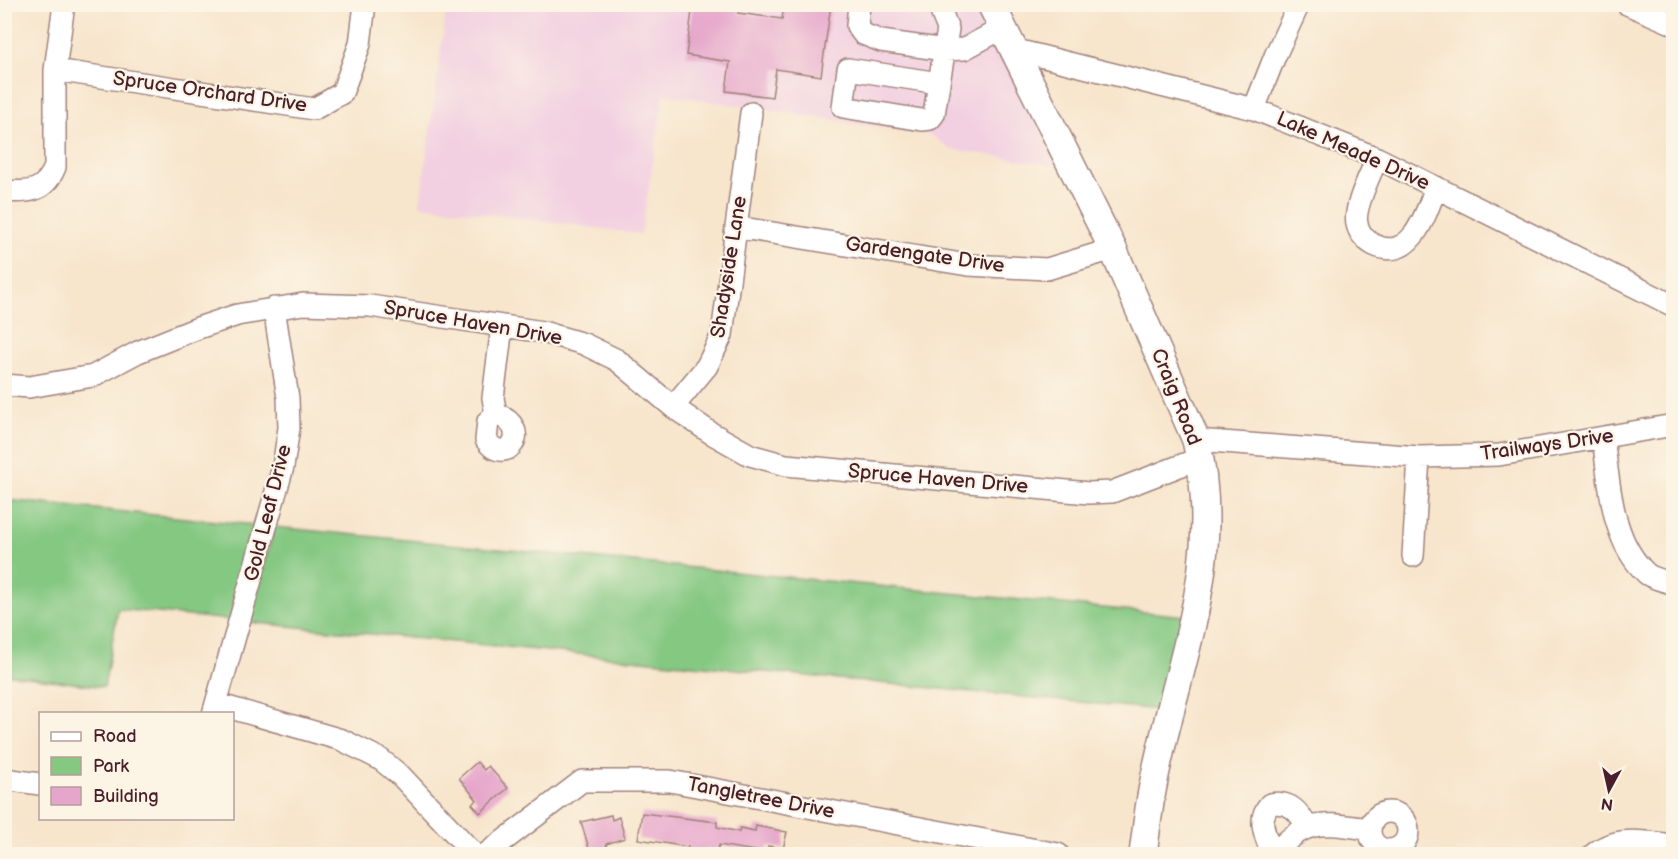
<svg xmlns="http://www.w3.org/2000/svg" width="1678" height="859" font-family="'Balsamiq Sans',sans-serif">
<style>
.built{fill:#f2cfe1}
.green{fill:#84c882;stroke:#677456;stroke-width:1.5}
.building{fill:#e6a6cb}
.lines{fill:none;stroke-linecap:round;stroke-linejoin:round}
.minor-casing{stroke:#a0827c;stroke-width:24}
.major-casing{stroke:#a0827c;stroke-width:30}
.minor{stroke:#fff;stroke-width:21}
.major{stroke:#fff;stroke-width:27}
.labels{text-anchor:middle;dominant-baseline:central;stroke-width:4.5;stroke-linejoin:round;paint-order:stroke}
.street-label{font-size:20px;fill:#4a1f2b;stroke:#fcf5e5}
</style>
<rect width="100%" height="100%" fill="#fcf5e5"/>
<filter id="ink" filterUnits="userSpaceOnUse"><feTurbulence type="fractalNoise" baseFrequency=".0167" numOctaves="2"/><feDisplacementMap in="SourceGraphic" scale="12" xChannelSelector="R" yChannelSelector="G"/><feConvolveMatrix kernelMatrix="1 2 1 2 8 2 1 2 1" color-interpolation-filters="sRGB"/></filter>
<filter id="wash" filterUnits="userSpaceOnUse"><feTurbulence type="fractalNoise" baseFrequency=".008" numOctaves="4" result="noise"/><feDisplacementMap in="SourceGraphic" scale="24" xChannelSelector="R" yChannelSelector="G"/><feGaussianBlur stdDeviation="1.35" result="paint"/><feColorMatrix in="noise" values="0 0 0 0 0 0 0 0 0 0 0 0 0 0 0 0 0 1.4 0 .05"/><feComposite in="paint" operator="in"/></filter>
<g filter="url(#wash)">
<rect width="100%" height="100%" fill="#f7e5cc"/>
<path class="built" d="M447,5H978L1059,166L950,149L931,135L664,94L641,234L420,205Z"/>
<path class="green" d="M5,500L255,525L230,620L118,609L104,687L5,674Z
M275,527L1185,616L1160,710L247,622Z"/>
<g id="blocks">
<path class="building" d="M693,4H740L738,13L782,19L784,4H831L821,76L776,69L772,97L726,91L730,62L686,55Z
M477,762L484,770L488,766L508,788L480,813L472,804L477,800L459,778Z
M642,813L717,822V827L739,832L740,828L755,831L756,826L787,832L783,849L768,846L767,853L719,845L717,851L705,849L704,855H687L688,847L638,839Z
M611,815L612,820L619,817L625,838L606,844L609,855H591L581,822Z"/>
</g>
</g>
<g filter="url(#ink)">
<use href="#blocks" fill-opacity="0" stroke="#a0827c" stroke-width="1.5"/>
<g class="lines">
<g class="minor-casing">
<path id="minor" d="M859,4L857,26L863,34L881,41L945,50L964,49L1003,28
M938,4L948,29L939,83L848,69L843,107L922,120L930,119L934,114L939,83
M1627,4L1674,24
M1012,49L1254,109L1377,158L1674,306
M55,70L314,109L342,93L360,44L365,4
M1254,109L1275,56L1299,4
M1377,158C1371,174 1353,207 1357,224C1359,233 1366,241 1374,245C1412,263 1426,213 1436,187
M4,191C29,193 45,192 55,167V70L64,4
M736,227L968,265L1047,269L1113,249
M4,385L29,387L93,376L138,352L198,328L237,315L303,304L370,306L543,332L584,344L617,360L673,407L711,433L750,455L786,465L1089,493L1112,492L1200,458
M673,407L707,366L722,335L751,113
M496,414L488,421L486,440C506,469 535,428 496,414L493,398L502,326
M1603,438C1610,484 1610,540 1647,574C1654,579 1666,581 1674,584
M1196,440L1419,457L1499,455L1674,425
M1413,556L1419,457
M217,704L342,740L380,759L401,776L474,854
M213,714L283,467L289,428L288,398L274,308
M4,779L40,784
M1370 831a19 19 0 1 1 38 0a19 19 0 1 1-38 0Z
M486,854L582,781H670L1058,854
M1272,854C1266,836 1256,820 1270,804C1289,800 1299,811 1307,827
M1275,854C1306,816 1326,824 1370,829
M1594,854C1615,835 1647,842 1674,845"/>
</g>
<g class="major-casing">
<path id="major" d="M991,4L1113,249L1196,440C1226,566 1174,670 1152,791C1148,812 1146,833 1143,854"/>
</g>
<use href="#minor" class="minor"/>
<use href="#major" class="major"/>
</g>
</g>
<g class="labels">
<g class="street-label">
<text transform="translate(210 92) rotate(8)">Spruce Orchard Drive</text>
<text transform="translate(1353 151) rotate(24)">Lake Meade Drive</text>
<text transform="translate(925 255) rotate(8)">Gardengate Drive</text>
<text transform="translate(729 267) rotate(-81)">Shadyside Lane</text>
<text transform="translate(473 323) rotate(10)">Spruce Haven Drive</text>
<text transform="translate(1176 397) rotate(68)">Craig Road</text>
<text transform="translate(1547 445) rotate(-8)">Trailways Drive</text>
<text transform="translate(938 479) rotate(5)">Spruce Haven Drive</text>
<text transform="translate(268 513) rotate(-76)">Gold Leaf Drive</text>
<text transform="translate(761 798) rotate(11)">Tangletree Drive</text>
</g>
</g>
<rect width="1678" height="859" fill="none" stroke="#fcf5e5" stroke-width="24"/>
<rect x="39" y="712" width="195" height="108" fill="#fcf5e5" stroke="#b59f9b" stroke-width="1.5"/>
<rect x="51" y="732" width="30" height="9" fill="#ffffff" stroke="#b59f9b" stroke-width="1.5"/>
<text x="93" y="742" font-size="18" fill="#4a1f2b">Road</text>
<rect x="51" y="757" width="30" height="18" fill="#84c882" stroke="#b59f9b" stroke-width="1.5"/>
<text x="93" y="772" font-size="18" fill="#4a1f2b">Park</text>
<rect x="51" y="787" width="30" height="18" fill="#e6a6cb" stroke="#b59f9b" stroke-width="1.5"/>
<text x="93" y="802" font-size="18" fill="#4a1f2b">Building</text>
<g transform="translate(1609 790) rotate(188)" stroke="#fcf5e5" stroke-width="4.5" paint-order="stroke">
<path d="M0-4.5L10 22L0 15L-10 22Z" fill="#4a1f2b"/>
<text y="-9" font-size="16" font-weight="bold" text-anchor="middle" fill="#4a1f2b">N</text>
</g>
</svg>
